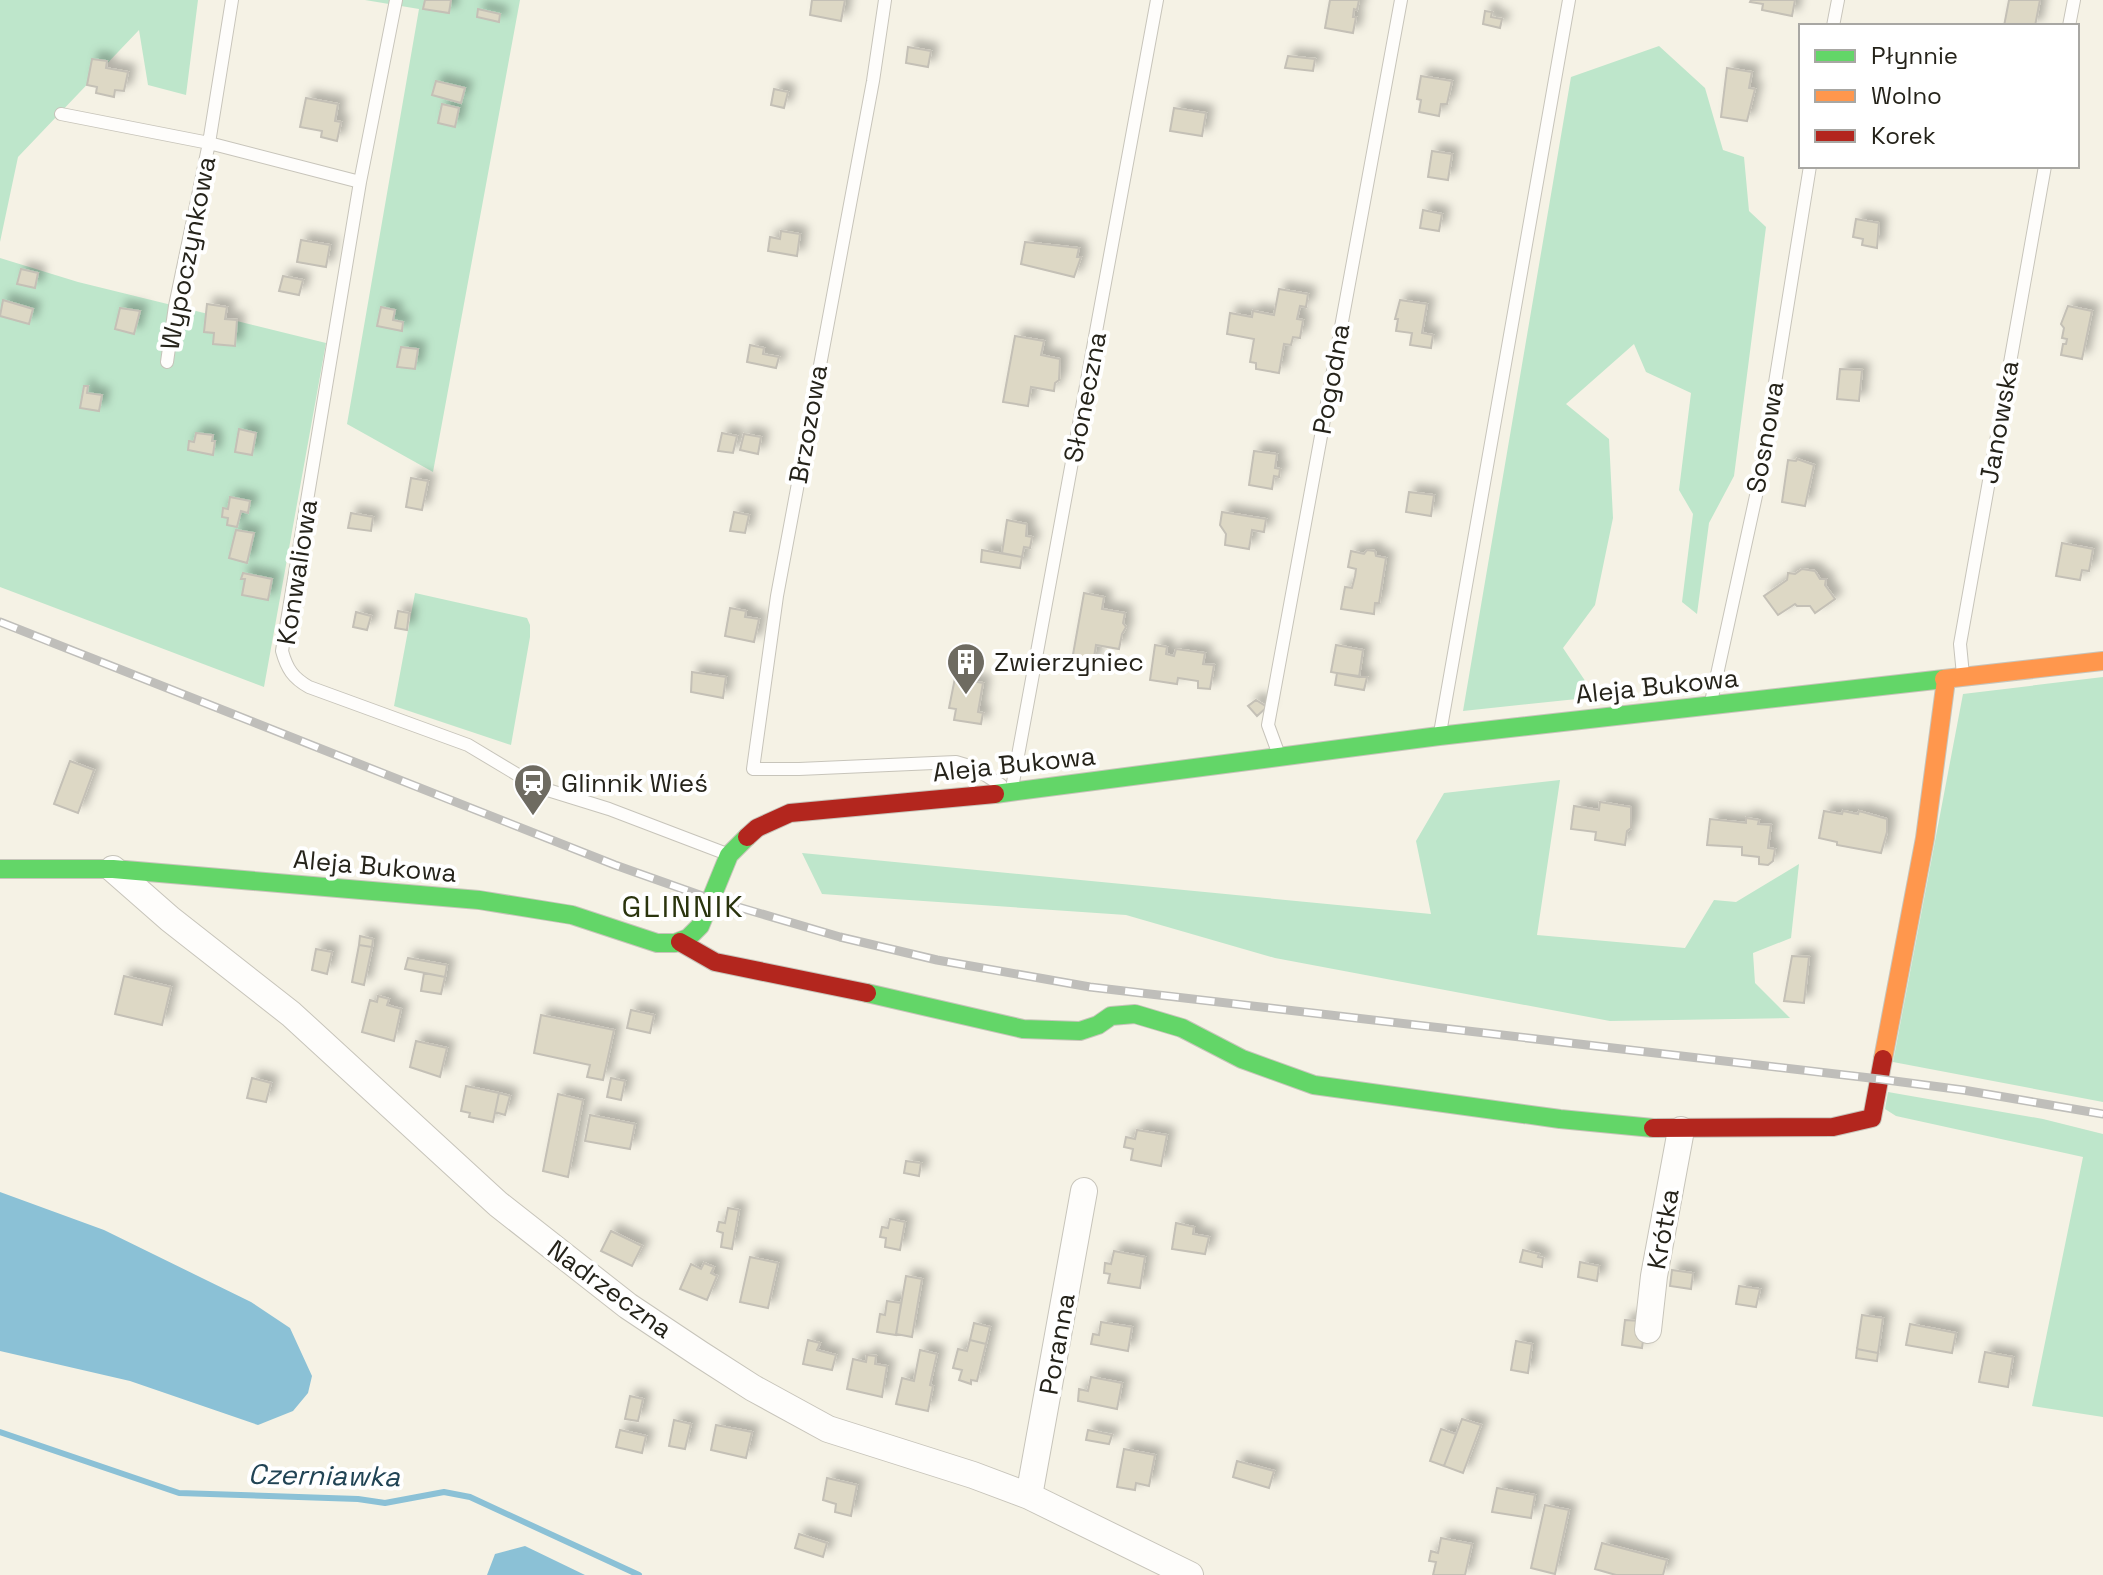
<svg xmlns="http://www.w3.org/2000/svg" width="2103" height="1575" font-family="'Space Grotesk',sans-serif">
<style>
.green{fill:#bee6cb}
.water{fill:#8bc1d6}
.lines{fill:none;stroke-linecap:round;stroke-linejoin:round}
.stream{stroke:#8bc1d6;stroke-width:6}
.building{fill:#ddd8c5;stroke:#c4c0b6;stroke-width:2;filter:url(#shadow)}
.lane-casing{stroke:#c7c4ba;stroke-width:14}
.street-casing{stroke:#c7c4ba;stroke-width:28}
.fast-casing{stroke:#c7c4ba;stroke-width:20}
.slow-casing{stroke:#c7c4ba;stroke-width:20}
.jam-casing{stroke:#c7c4ba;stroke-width:20}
.lane{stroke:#fefdfb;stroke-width:12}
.street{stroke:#fefdfb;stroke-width:26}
.fast{stroke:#63d668;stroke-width:18}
.slow{stroke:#ff974d;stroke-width:18}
.jam{stroke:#b3261e;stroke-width:18}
.rail-casing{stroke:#bfbeba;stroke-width:9}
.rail{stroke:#fff;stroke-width:6;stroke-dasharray:18;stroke-linecap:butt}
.labels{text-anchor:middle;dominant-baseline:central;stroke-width:8;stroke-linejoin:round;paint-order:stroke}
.street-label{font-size:26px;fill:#25231a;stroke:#fff}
.poi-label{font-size:26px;fill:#25231a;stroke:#fff;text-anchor:start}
.water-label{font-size:28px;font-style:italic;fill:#204354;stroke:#fff}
.quarter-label{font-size:30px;letter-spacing:2px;fill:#2a340e;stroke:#fff}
</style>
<defs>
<filter id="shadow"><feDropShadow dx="7" dy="-7" stdDeviation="4" flood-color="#0004"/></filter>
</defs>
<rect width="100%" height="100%" fill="#f5f2e5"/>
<path class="green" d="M0,0H198L186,95L148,85L139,30L18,157L0,242Z
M365,0H520L433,472L347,424L419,9Z
M1659,46L1705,88L1723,150L1744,157L1749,211L1766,227L1734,476L1709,523L1697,614L1682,602L1693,514L1679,490L1691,393L1646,372L1634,344L1566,404L1609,439L1613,518L1595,605L1563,648L1596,697L1463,711L1571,77Z
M0,258L78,282L326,343L264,687L0,587Z
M415,593L527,618L530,625V637L511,745L394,706Z
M2103,677V1102L1893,1062L1963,694Z
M1560,780L1537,935L1685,948L1714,900L1736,902L1799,864L1791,938L1753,953L1755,983L1790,1018L1610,1021L1275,958L1126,915L822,894L802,853L1431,914L1416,841L1444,793Z
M1888,1092L2043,1119L2103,1134V1417L2032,1406L2083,1157L1896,1116L1885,1109Z"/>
<path class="water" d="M0,1192L104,1230L251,1302L290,1328L312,1376L308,1393L293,1411L258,1425L130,1381L0,1351Z
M525,1546L585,1575H487L495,1554Z"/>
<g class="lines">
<path class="stream" d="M0,1432L179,1493L358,1499L385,1503L444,1492L470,1497L639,1575"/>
</g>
<path class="building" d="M425,0H451L449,13L423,9Z
M812,0H845L841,21L810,15Z
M1330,0H1359L1357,10L1354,9L1353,17H1356L1353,33L1325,28Z
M1751,0H1795L1792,16L1762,10L1763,4L1750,2Z
M2009,0H2040L2035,26H2004Z
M478,9L500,14L499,22L477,17Z
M1485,11L1492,12L1491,17L1502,19L1500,28L1483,24Z
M908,47L931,51L928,67L906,63Z
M1288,56L1315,59L1313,71L1285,68Z
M92,59L107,61L106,68L128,72L124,91L115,90L114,97L96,93L97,87L87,85Z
M1727,68L1752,72L1749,88L1755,89L1747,121L1721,117Z
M1421,76L1452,81L1447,104H1441L1439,116L1419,112L1421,100L1417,99Z
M436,81L465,88L461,103L432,95Z
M774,89L788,92L784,108L771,105Z
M306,98L338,104L335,121L341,122L337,141L321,137L322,131L300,127Z
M442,104L459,108L455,127L438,123Z
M1174,108L1206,113L1202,136L1170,131Z
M1432,151L1452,154L1448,180L1428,177Z
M1423,210L1442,214L1439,231L1420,228Z
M1856,219L1879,223L1877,248L1862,245L1863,239L1853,237Z
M781,231L800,234L797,256L768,251L770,237L780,239Z
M301,240L330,245L326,267L297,262Z
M1025,242L1079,248L1077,257H1081L1074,277L1021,264Z
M21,269L38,273L35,288L17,284Z
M283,276L303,280L299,295L279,291Z
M1279,289L1308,294L1306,307L1300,306L1297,319L1303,320L1300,338L1293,337L1291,345L1284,344L1279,373L1256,369V363L1250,362L1254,339L1227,334L1230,313L1252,317L1253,311L1274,315Z
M3,300L33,309L29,324L0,316Z
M1400,300L1427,304L1422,333L1433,335L1431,348L1410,345L1412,333L1396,331L1398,319H1395Z
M207,304L227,307L225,319L237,320L235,346L213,344L214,333L204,332Z
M2068,306L2092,311L2082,359L2061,355L2063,344H2066L2067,339L2062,338L2064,328L2061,324Z
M381,307L395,310L393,320L403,322L402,331L377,326Z
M120,308L140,311L134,334L115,329Z
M1015,336L1044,341L1041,355L1060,359L1059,380L1055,383L1054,391L1031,387L1028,406L1003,402Z
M750,345L764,348L763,354L779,357L776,368L747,362Z
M401,347L418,349L415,369L397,367Z
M1840,369L1862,370L1859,401L1837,399Z
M84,386H88L87,393L102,395L99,411L80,408Z
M239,429L256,433L252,455L235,452Z
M196,433L213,435L212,441H215L213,455L188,450L189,441L194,442Z
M722,433L737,436L733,453L718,451Z
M744,434L761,437L758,454L740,450Z
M1254,451L1277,454L1275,468L1280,469L1279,477L1274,476L1272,489L1249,485Z
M1797,459L1814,465L1805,506L1782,502L1788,460L1796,461Z
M411,478L428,481L422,510L406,507Z
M1409,492L1434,495L1431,516L1406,512Z
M230,497L250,501L248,513L241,511L237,527L227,525L228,518L222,517L223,508L228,509Z
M734,512L749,515L745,533L730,531Z
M1222,512L1266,519L1264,532L1252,530L1249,549L1225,545L1226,534L1220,525Z
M351,513L373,517L371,531L348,528Z
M1007,520L1027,524L1026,536L1032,537L1030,548L1024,547L1022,557L1002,553Z
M236,530L254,533L247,563L229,558Z
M2062,543L2093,549L2089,571L2082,570L2080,580L2056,576Z
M982,550L1022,557L1020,568L981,562Z
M1367,550L1375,551L1376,556L1386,558L1379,603H1375L1374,614L1341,609L1345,587L1352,588L1355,576L1356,569L1348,567L1351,551L1364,554Z
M1802,569L1815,571L1820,579H1826L1825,585L1835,599L1815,613L1810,606H1797L1795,604L1778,615L1764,596L1787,580L1788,573L1795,574Z
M243,573L272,579L268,600L242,595L245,579H241Z
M1084,593L1104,597L1102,609L1125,613L1123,623L1126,627L1122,634L1119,649L1096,645L1093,664L1072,660Z
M730,608L746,611L745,617L759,619L754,642L725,636Z
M398,611L409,613L407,630L395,628Z
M356,612L371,616L367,630L353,627Z
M1155,645L1167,647L1166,654L1174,656L1176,649L1205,653L1203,664L1214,665L1210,689L1198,688V681L1178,678L1177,684L1150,680Z
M1336,645L1363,650L1359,677L1331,672Z
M692,672L726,677L723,698L691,692Z
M1337,673L1367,677L1364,690L1335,685Z
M955,678L983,683L978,712L983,713L981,724L954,720L956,709L949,708Z
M1256,700L1267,707L1257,716L1248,706Z
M70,761L94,770L78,813L54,804Z
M1600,802L1631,807V828L1627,831L1625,845L1595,840L1596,832L1571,829L1574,806L1599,810Z
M1824,811L1842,814L1843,811L1858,814L1859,811L1887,819V832L1881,853L1837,845V842L1819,838Z
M1746,818L1759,820L1758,824L1771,825L1768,848L1775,849L1773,861L1768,865L1759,864V857L1742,855V847L1707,845L1710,819L1746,823Z
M360,936L373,939L372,947L359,945Z
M359,945L372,947L364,985L352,982Z
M316,949L332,952L327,974L312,970Z
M1792,956L1809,957L1804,1003L1784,1001Z
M408,958L447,965L445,977L405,969Z
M424,973L445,977L441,994L421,991Z
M124,976L171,987L162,1025L115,1014Z
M378,996L389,999L387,1005L401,1009L394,1041L362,1032L370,1000L377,1002Z
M631,1010L654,1015L650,1033L627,1028Z
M541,1015L614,1030L603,1080L587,1077L590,1065L534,1053Z
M416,1041L447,1048L440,1077L410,1067Z
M252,1078L271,1083L266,1102L247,1098Z
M611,1078L625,1081L621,1100L607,1097Z
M466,1086L499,1093L493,1122L469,1117L470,1113L461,1111Z
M499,1093L510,1096L505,1115L495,1112Z
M558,1094L583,1100L568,1177L543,1171Z
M590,1115L635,1124L630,1149L585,1141Z
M1137,1130L1167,1135L1161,1166L1131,1160L1133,1149L1124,1147L1126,1137L1135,1139Z
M906,1161L921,1163L919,1176L904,1173Z
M728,1208L739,1210L732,1249L721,1247L723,1233L717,1231L719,1222L725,1223Z
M890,1219L905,1222L900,1250L885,1247L886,1238L880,1237L882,1227L888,1228Z
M1176,1223L1194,1227L1193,1234L1209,1237L1205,1254L1172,1249Z
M611,1231L642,1246L632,1266L601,1251Z
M1523,1250L1539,1254L1538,1257L1543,1258L1542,1267L1520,1262Z
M1114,1251L1145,1257L1140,1288L1108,1283L1110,1274L1104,1273L1105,1263L1111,1264Z
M750,1257L778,1263L768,1308L740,1302Z
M1580,1262L1599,1266L1597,1281L1578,1277Z
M704,1263L714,1267L711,1273L717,1276L707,1300L680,1289L691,1264L701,1269Z
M1672,1270L1693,1273L1691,1289L1670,1286Z
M906,1276L922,1279L912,1337L896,1334Z
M1739,1286L1760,1289L1756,1307L1736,1304Z
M887,1301L901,1303L896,1335L877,1332L880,1314L885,1315Z
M1862,1315L1883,1318L1878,1353L1857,1349Z
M1625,1320L1640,1321L1644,1334L1642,1348L1622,1345Z
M1101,1322L1132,1327L1128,1351L1091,1344L1093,1334L1099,1335Z
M974,1323L990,1327L986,1344L970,1340Z
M1910,1324L1956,1333L1952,1353L1906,1345Z
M808,1340L820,1343L817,1350L836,1355L832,1370L803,1364Z
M970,1340L986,1344L977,1381L971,1380V1384L959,1380L962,1370L953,1368L958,1349L967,1351Z
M1516,1341L1532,1344L1528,1373L1511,1370Z
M1857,1349L1878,1353L1877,1361L1856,1358Z
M920,1350L937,1354L930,1385L933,1386L928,1411L896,1404L902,1378L914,1381Z
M1985,1352L2013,1357L2008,1387L1979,1382Z
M867,1355L876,1356L875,1364L887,1366L882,1397L847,1389L853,1359L866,1362Z
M1091,1377L1122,1383L1117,1409L1078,1401L1079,1389L1088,1391Z
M630,1396L643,1399L638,1421L625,1419Z
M1462,1419L1481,1425L1463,1473L1444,1466Z
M674,1420L691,1424L685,1449L669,1446Z
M716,1425L752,1432L746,1458L711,1450Z
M1441,1429L1456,1434L1444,1466L1430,1461Z
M620,1430L646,1436L642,1453L616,1447Z
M1088,1430L1112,1435L1109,1444L1086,1440Z
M1124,1449L1155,1455L1149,1486L1136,1483L1135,1490L1117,1487Z
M1237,1461L1274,1471L1269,1488L1233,1477Z
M827,1478L857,1485L851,1516L835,1512L836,1504L823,1500Z
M1497,1488L1535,1495L1531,1518L1492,1512Z
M1545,1505L1569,1510L1555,1574L1531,1568Z
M799,1534L827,1543L823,1557L795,1548Z
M1441,1538L1472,1544L1465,1575H1433L1436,1562L1429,1561L1431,1551L1438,1553Z
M1602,1543L1667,1560L1663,1575H1616L1595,1569Z"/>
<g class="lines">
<g class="lane-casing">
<path id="lane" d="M396,0L360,182L282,651C287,669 293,678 309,687L468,745L538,787L609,809L727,854
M885,0L873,81L777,596L753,769H799L956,762L973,767L1001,785
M1833,26L1838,0
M2069,26L2074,0
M61,114L209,143L360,182
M167,362L175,306L209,143L232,0
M1963,675L1960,644L2045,166
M1711,702L1759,482L1810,166
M1440,733L1569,0
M1279,755L1268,725L1401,0
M1012,788L1157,0"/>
</g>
<g class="street-casing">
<path id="street" d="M113,869L170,919L291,1014L498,1204L628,1306L700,1354L753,1388L828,1429L973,1475L1029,1496L1190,1575
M1648,1330L1654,1276L1681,1130
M1029,1496L1084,1191"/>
</g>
<g class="fast-casing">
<path id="fast" d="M995,794L1439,736L1944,679
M0,869H113L479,900L572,915L657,943H675L688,938L700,926L729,855L747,837
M867,993L1023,1029L1080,1031L1098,1025L1111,1016L1135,1014L1182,1028L1242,1059L1314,1085L1560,1119L1653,1128"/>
</g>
<g class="slow-casing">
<path id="slow" d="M1944,679L2103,661
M1883,1059L1925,838L1946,680"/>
</g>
<g class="jam-casing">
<path id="jam" d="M747,837L757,828L790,813L995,794
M680,942L715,962L867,993
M1653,1128L1833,1127L1872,1118L1883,1059"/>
</g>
<use href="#lane" class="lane"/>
<use href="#street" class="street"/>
<use href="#fast" class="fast"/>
<use href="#slow" class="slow"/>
<use href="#jam" class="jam"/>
<g class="rail-casing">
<path id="rail" d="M0,622L615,865L711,899L840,937L937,960L1090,987L1879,1079L1963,1090L2103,1114"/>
</g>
<use href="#rail" class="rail"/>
</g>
<defs>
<g id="building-pin" transform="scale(2)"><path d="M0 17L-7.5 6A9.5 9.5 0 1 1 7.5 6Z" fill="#6e6b61" stroke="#fff"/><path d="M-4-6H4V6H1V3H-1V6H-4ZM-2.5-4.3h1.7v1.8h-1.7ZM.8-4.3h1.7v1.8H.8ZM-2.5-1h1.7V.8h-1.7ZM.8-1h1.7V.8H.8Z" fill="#fff"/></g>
<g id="station-pin" transform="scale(2)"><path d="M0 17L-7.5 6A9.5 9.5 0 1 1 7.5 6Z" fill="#6e6b61" stroke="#fff"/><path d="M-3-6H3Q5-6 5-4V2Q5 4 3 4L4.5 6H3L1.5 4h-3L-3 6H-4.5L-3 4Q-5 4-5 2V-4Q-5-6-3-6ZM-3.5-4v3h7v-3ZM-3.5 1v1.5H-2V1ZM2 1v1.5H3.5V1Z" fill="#fff"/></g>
</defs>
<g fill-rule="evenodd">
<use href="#building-pin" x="966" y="662"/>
<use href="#station-pin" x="533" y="783"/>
</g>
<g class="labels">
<g class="street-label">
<text transform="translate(188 253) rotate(-79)">Wypoczynkowa</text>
<text transform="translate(1331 379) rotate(-80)">Pogodna</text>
<text transform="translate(1085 397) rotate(-79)">Słoneczna</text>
<text transform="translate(1999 422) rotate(-80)">Janowska</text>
<text transform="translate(808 424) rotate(-80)">Brzozowa</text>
<text transform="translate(1765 437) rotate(-80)">Sosnowa</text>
<text transform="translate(297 572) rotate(-81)">Konwaliowa</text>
<text transform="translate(1657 686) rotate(-6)">Aleja Bukowa</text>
<text transform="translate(1014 764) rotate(-6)">Aleja Bukowa</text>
<text transform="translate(375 866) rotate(5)">Aleja Bukowa</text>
<text transform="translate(1663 1229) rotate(-80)">Krótka</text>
<text transform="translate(610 1289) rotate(36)">Nadrzeczna</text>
<text transform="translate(1057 1344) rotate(-80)">Poranna</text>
</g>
<g class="poi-label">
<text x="994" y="662">Zwierzyniec</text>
<text x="561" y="783">Glinnik Wieś</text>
</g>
<g class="water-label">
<text transform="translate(324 1475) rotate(1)">Czerniawka</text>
</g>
<g class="quarter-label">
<text x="683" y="906">GLINNIK</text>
</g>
</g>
<rect x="1799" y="24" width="280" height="144" fill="#ffffff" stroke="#a8a7a3" stroke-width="2"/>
<rect x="1815" y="50" width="40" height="12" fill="#63d668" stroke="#a8a7a3" stroke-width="2"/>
<text x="1871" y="64" font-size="24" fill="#25231a">Płynnie</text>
<rect x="1815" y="90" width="40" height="12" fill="#ff974d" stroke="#a8a7a3" stroke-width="2"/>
<text x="1871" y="104" font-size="24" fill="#25231a">Wolno</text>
<rect x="1815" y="130" width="40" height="12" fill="#b3261e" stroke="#a8a7a3" stroke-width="2"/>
<text x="1871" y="144" font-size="24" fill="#25231a">Korek</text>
</svg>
